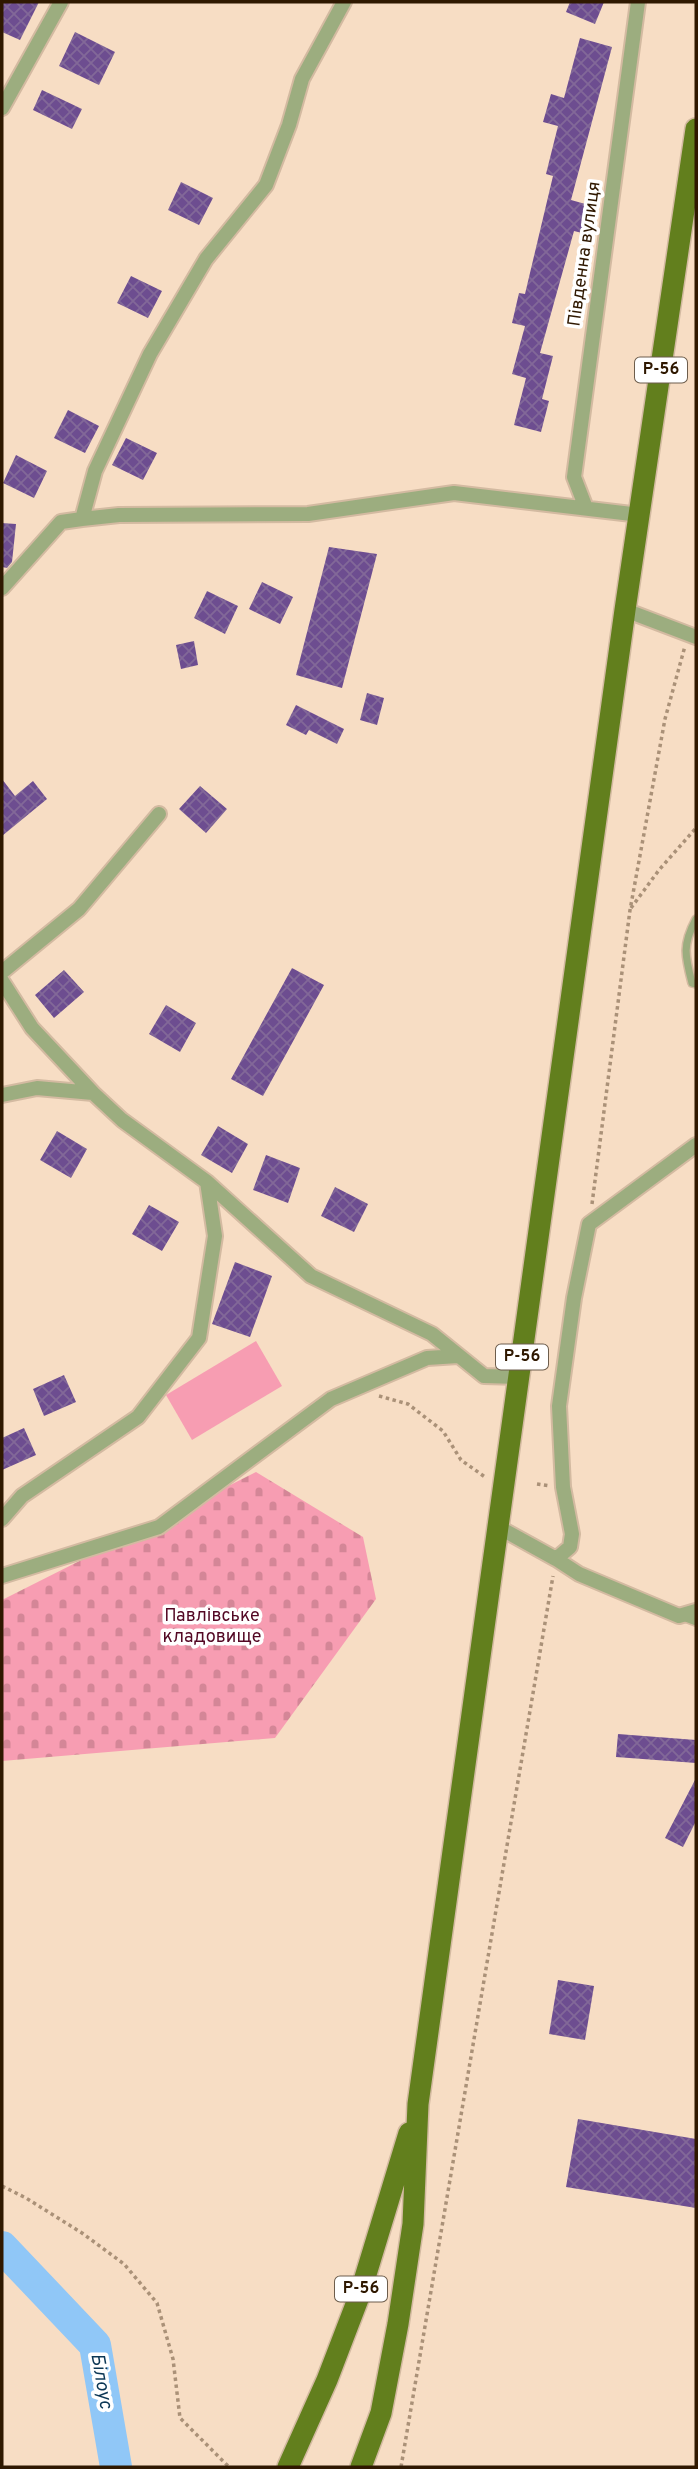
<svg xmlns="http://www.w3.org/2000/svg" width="698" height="2469" font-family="Overpass,sans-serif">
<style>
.cemetery{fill:url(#cemetery-stones)}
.pitch{fill:#f79db2}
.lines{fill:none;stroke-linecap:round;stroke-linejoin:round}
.river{stroke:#90c7f7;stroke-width:32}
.building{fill:url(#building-cross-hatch)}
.service-casing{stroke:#d3baa1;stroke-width:10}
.minor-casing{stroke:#d3baa1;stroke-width:18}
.primary-casing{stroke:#d3baa1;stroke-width:24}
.path{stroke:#aa9178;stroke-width:3.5;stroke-dasharray:3.5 3.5;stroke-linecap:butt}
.service{stroke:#9cad7f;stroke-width:7}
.minor{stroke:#9cad7f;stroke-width:14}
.primary{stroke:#627f1d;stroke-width:21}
.labels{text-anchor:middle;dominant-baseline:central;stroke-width:7;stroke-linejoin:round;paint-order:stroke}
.shield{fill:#fff;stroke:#6d5d4c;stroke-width:2}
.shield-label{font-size:16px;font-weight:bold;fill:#2f1800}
.street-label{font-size:18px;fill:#2f1800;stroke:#fff}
.park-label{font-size:18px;fill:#530824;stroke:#fff}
.water-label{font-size:19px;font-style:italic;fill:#0c3755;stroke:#fff}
</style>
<defs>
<pattern id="cemetery-stones" width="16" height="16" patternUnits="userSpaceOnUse" patternTransform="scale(1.75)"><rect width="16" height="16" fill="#f79db2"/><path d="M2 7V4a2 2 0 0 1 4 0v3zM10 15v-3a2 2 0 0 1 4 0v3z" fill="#d48697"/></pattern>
<pattern id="building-cross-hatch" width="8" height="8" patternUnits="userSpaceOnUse" patternTransform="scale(1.75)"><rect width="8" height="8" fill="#6d4d90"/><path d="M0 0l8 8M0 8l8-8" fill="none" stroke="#826898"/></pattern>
</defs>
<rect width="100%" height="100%" fill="#f7ddc4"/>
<path class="cemetery" d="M256,1472L363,1537L376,1599L275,1738L2,1761V1600Z"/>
<path class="pitch" d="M256,1341L282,1386L192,1440L166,1395Z"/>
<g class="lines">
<path class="river" d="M2,2247L95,2345L116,2467"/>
</g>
<path class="building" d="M2,2H39L20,40L2,32Z
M570,2H604L595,24L566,12Z
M75,32L115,52L99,85L59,66Z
M580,38L612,47L571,200L589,205L582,233L574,231L540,353L553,356L542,399L549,401L541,432L514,425L526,378L512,374L525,326L512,323L519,293L525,294L553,176L546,174L558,126L543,122L551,94L564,98Z
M42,90L82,109L72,129L33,110Z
M181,182L213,198L199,225L168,210Z
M131,276L162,291L148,318L117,303Z
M68,410L99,426L85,453L54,438Z
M126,438L157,453L143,480L112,465Z
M16,455L47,471L34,498L3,483Z
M2,523L16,524L12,562L7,568L2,567Z
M329,547L377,554L342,688L296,675Z
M262,582L293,597L280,624L249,609Z
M207,591L238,606L225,634L194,618Z
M194,641L198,665L181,669L176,645Z
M367,693L384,698L377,725L360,720Z
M296,705L344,729L337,744L309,730L306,735L286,725Z
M2,779L15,796L33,781L47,799L2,836Z
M200,786L227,809L206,833L179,809Z
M292,968L324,985L263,1096L231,1079Z
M64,970L84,992L54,1018L35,995Z
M166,1005L196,1023L180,1052L149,1034Z
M218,1126L248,1144L232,1173L201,1155Z
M57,1131L87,1149L71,1178L40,1160Z
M266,1155L300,1168L288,1203L253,1190Z
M335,1187L368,1204L354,1232L321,1216Z
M149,1205L179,1222L162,1251L132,1234Z
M235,1262L272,1276L250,1337L212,1324Z
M64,1375L76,1402L44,1416L33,1389Z
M24,1428L36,1455L2,1470V1438Z
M618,1734L696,1740V1763L616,1757Z
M696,1778V1821L683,1847L665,1838Z
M558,1980L594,1986L585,2040L549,2034Z
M578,2119L696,2139V2208L566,2187Z"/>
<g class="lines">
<g class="service-casing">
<path id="service" d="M696,919C682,945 685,956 692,983L696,984
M683,1617L696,1622"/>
</g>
<g class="minor-casing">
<path id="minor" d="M2,108L61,2
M586,508L574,477L638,2
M82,519L119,515L308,514L454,493L640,515
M2,588L61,522L82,519L95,471L150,354L206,259L266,185L289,125L302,79L344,2
M625,610L696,637
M2,972L79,909L159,814
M2,981L32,1028L93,1093L122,1120L207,1182L311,1276L432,1334L484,1376L519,1377
M2,1095L37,1088L93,1093
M696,1145L589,1224L574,1298L559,1406L563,1487L572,1534L570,1547L556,1559L579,1574L679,1616L696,1611
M2,1519L22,1496L138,1417L199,1338L215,1236L207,1182
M498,1527L556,1559
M2,1576L159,1527L331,1399L427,1358L458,1356"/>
</g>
<g class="primary-casing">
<path id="primary" d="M288,2467L327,2380L360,2294L409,2133
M361,2467L381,2413L398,2324L413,2224L418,2104L625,610L696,129"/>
</g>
<path class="path" d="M631,908L659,870L696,828
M592,1204L630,910L665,719L685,646
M379,1396L408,1404L443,1431L461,1460L485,1477
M537,1484L550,1486
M2,2186L26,2198L82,2233L124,2264L157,2303L173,2359L180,2418L229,2467
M401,2467L553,1576"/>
<use href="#service" class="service"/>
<use href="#minor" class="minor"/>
<use href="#primary" class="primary"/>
</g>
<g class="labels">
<g class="shield">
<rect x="635" y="357.5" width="52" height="25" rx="5"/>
<rect x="496" y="1344.5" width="52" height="25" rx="5"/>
<rect x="335" y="2276.5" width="52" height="25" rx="5"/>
</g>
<g class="shield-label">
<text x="661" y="370">Р-56</text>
<text x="522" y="1357">Р-56</text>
<text x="361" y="2289">Р-56</text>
</g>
<g class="street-label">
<text transform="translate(585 254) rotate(-82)">Південна вулиця</text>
</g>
<g class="park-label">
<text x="212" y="1616">Павлівське<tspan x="212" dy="21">кладовище</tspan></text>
</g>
<g class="water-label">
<text transform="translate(101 2381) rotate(80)">Білоус</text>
</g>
</g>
<rect width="698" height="2469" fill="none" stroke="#2f1800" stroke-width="7"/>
</svg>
